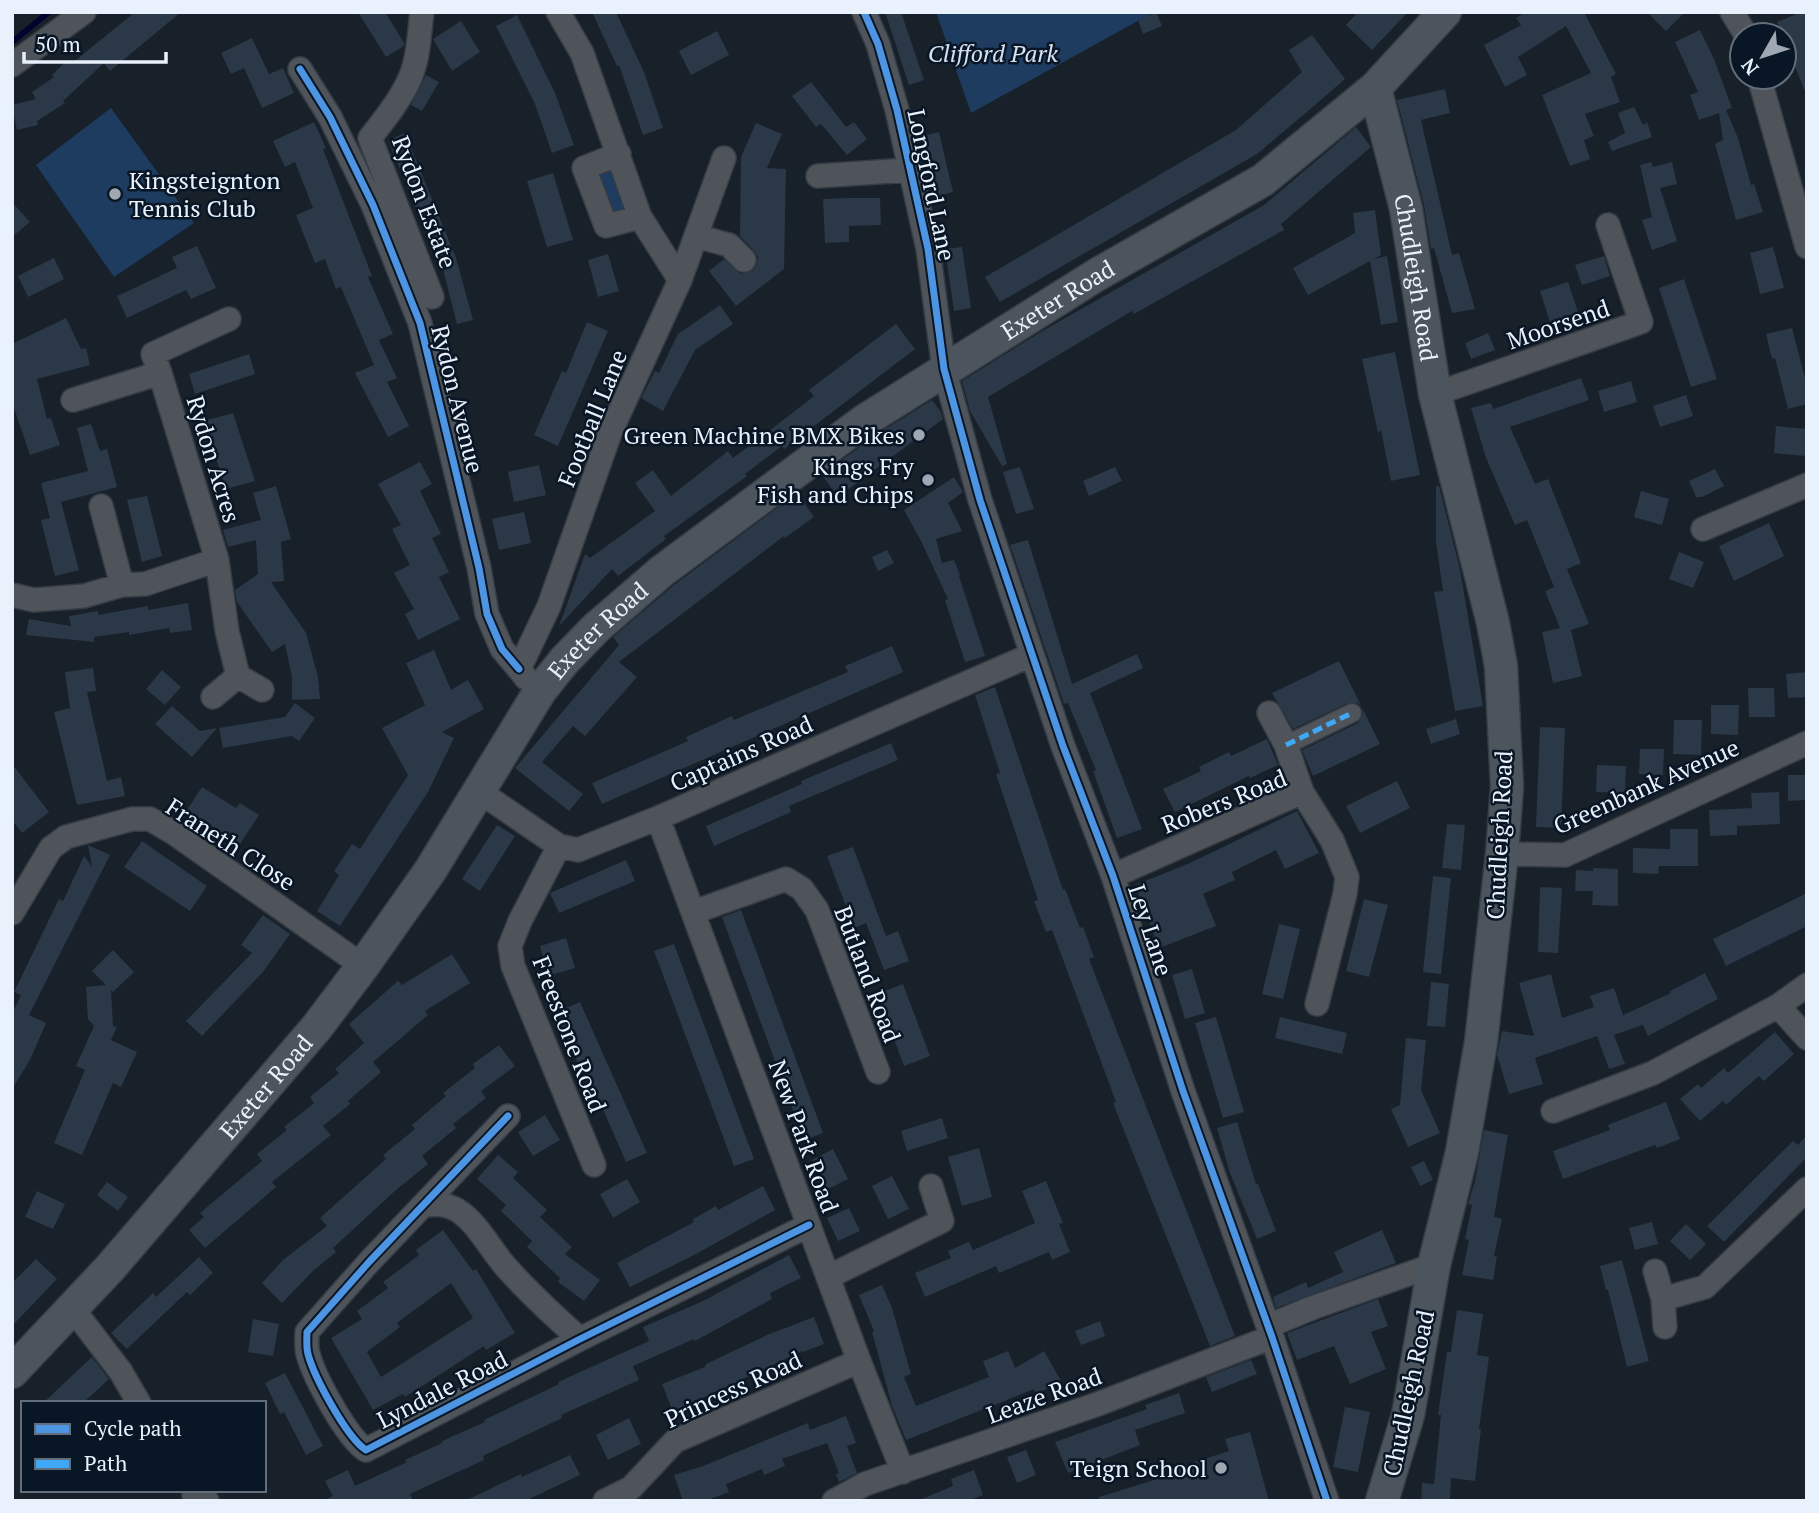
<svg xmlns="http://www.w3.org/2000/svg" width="1819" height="1513" font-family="'PT Serif',serif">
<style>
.green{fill:#1d3c5f}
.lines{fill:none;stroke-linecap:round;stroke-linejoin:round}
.stream{stroke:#02032e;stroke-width:6}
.building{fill:#2a3847;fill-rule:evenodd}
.pedestrian-casing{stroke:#363c44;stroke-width:21}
.minor-casing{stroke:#363c44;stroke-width:26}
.secondary-casing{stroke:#363c44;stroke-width:35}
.pedestrian{stroke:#4f545b;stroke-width:18}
.minor{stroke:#4f545b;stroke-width:23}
.secondary{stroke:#4c545d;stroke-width:32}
.quiet{stroke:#3fa9f5;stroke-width:5;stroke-dasharray:10 5;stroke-linecap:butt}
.cycleway-casing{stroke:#091625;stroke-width:11}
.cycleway{stroke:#4d94e3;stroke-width:7}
.poi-dot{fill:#9fa8b2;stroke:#091625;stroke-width:2.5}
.labels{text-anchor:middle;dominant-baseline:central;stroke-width:5;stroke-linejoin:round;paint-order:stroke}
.park-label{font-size:24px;font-style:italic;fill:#d3e1f2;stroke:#091625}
.poi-label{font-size:24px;fill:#e8f1fc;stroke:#091625;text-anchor:end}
.street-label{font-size:24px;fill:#e8f1fc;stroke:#091625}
</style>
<rect width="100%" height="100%" fill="#182029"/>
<path class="green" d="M936,12H1154L971,113Z
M111,108L194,223L114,277L36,165Z
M612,171L625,209L607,215L594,177Z"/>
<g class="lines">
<path class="stream" d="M12,42L49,12"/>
</g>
<path class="building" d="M135,12H181L110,71L104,63L63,101L65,103L37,121L38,125L17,130L12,105L36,99L32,92L54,77L52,75L67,60L71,64Z
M358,12H385L404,43V46L386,57Z
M592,12H616L644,72L663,128L643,135L619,65L617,66Z
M885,12H901L924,80L909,85Z
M1156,12L1162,26L1143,34L1138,20Z
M1358,12H1408L1372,50L1346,25Z
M1525,12H1589L1585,14L1616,74L1611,77L1620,102L1585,114L1594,136L1584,140L1590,159L1570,166L1542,95L1591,73L1566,26L1518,57L1527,75L1505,87L1484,45L1521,25L1516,18Z
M1647,12H1685L1666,31Z
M1802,12H1807L1806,94L1777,22Z
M517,15L555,93L574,145L552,153L535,104L496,26Z
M461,21L480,52L452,71L433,39Z
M1700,30L1714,59L1732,108L1726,110L1738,138L1751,185L1754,184L1763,212L1736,220L1715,144L1723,140L1719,113L1699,120L1690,95L1698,92L1675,42Z
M717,31L729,55L691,75L679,51Z
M1312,35L1345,79L1307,112L1257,154L1000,302L985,277L1236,130L1302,72L1289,50Z
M252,38L269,74L283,68L294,93L262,108L244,68L231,74L221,53Z
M426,75L439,82L422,111L411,105Z
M811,82L846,127L854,122L867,139L847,155L821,124L816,127L792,96Z
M1445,89L1450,113L1421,120L1452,255L1459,253L1475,309L1452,313L1434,248L1431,249L1424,205L1397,100Z
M1634,107L1643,125L1647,122L1652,137L1612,151L1608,142L1625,133L1618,113Z
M314,122L326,148L323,149L372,276L368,277L393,334L379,340L397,378L387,382L409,426L388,437L355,373L374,365L341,287L336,289L325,259L315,263L296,215L313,208L295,162L285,167L273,141Z
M756,123L782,134L767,168L786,169L784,269L736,306L709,271L724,259L741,274L753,270L757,264L758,257L754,251L740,236L741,157Z
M1356,127L1371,147L1281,224L1284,230L1134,314L1132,311L988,397L1007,464L1002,466L970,411L962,381L1039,333L1264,205Z
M939,132L953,192L937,196L922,136Z
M405,133L456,258L473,320L457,324L439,254L436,256L388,140Z
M1651,162L1653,167L1672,162L1677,184L1660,188L1677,241L1652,250L1642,220L1652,217L1640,165Z
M553,173L573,240L547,247L527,181Z
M848,198H880L881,225L849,226V242L825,243L823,199Z
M12,202L30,222L12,237Z
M1375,210L1381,255L1374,259L1387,256L1398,322L1381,325L1370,261L1308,295L1293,268L1355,233L1353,213Z
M197,246L216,288L191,299L186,290L127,318L117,296L177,268L172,257Z
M962,247L971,308L954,311L945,249Z
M1773,247L1784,288L1760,294L1750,253Z
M608,254L619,291L598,297L588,260Z
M1604,256L1610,276L1582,285L1575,265Z
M54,258L64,279L28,297L18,276Z
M1684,279L1717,379L1691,387L1659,288Z
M1568,282L1578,312L1550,322L1540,291Z
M720,305L733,324L695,350L663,411L641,398L655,371L659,373L678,334Z
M66,318L81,349L86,348L90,365L37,379L47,419L51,418L60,445L30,455L12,402V344Z
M587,322L608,331L558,446L534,435L562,371L566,373Z
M896,324L915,349L784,449L782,446L745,474L747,476L664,536L666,539L618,576L612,569L559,626L585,554L590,558L655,511L635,483L653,470L671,496L728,451L733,458L769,431L814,396L809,390Z
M1792,328L1807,386V404L1788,409L1775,358L1772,359L1766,334Z
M1488,333L1495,350L1471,359L1465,343Z
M1395,352L1420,475L1391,481L1381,430L1378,433L1362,359Z
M249,354L255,374L195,394L189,374Z
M1581,378L1589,400L1510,427L1535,484L1548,479L1581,563L1567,569L1589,624L1571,630L1582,676L1553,683L1542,632L1560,628L1545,591L1554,587L1527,520L1515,525L1486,458L1471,408L1491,403L1493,409Z
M1631,381L1637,402L1604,412L1598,391Z
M1686,395L1693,416L1660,427L1653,406Z
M932,400L941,412L943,419L838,497L822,475L874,436Z
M233,413L255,481L226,489L204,421Z
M91,424L100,451L107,449L117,487L61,502L79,570L55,576L41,520L50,518L41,483L88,471L77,428Z
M1776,426L1807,429L1806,456L1774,453Z
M420,462L432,484L420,491L441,534L432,538L449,572L439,577L460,619L418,640L405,614L414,609L394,573L410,565L392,529L401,525L378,484Z
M539,465L546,495L514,502L508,472Z
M1020,467L1034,509L1016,514L1003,472Z
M1115,467L1122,481L1089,496L1083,481Z
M1715,469L1724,486L1702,497H1696L1689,481Z
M954,477L963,492L948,503L962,531L936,539L942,563L954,560L960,575L959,576L985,656L965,662L945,600L948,599L921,541L904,510Z
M276,486L291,539L281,542L284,581L271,582L306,633L318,677L320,699L292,700V677L285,644L272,652L237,602L235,590L258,574L256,540L228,547L223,530L261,520L253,493Z
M1436,486H1439L1460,569L1483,706L1455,711L1434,592L1443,591L1436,542Z
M1641,491L1669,499L1662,525L1634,517Z
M797,493L814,517L785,538L784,536L619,662L637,677L585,736L573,726L542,762L583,794L569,811L515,768L619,645L613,637L674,585Z
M147,496L162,556L142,562L127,500Z
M524,512L531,543L499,550L492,519Z
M1769,523L1784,556L1734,581L1719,546Z
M1028,540L1072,684L1137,654L1143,668L1090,693L1142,829L1117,838L1093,771L1096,770L1068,703L1064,704L1010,545Z
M887,550L894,563L878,571L872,557Z
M1679,552L1704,562L1693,588L1669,579Z
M188,603L192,630L170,633L169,628L129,635V632L94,637V642L26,635L29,619L71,626L69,616L98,611V615L148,606V610Z
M892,646L903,672L602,804L592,783L688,741L686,737L732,716L734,720L848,672L845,666Z
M434,650L451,690L468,680L484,709L442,732L454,738L428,792L340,926L317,911L339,875L334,871L352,844L360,849L408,775L382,728L425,705L406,663Z
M1339,661L1380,744L1313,776L1302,750L1358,723L1363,714L1362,707L1358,703H1348L1293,729L1272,693Z
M93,668L96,691L87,692L107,781L121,777L125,796L77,805L54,712L70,708L65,672Z
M162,670L181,687L165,705L146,689Z
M1807,672V697L1788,698L1786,674Z
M995,687L1063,890L1065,889L1080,928L1083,927L1094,957L1089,959L1235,1336L1210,1346L1113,1103L1116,1102L1052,930L1046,932L1034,901L1038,900L996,774L1000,773L975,695Z
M1748,688H1774L1775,717H1749Z
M295,703L315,718L299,741L292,736L223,748L219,728L285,717Z
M1711,705H1739L1738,735L1711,734Z
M172,706L200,731L217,728L192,757L155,724Z
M1456,719L1460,734L1431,744L1426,729Z
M1674,720H1702L1701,755L1673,754Z
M1540,727L1565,728L1561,828L1536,827Z
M1267,739L1278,765L1250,778L1249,776L1175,812L1163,789L1201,771L1199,767L1229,752L1231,756Z
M891,743L898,760L789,806L791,812L714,846L706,826L802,784L801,781Z
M1640,749H1664L1663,775L1639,774Z
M12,764L49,812L22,833L12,820Z
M1597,765L1626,766L1625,793L1596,792Z
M1788,775H1807V800L1788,801Z
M1397,781L1410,808L1360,833L1346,806Z
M202,787L236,808L240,803L259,815L240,844L187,810Z
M1779,792L1780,824L1737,826V835L1710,836L1709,810L1752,808L1751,793Z
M1297,811L1319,853L1285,869L1276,850L1232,872L1235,880L1203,894L1216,926L1159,948L1135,885L1190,863Z
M1447,824L1465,825L1461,870L1442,868Z
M497,825L515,836L480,891L462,879Z
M1670,829H1698V866H1659L1658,874L1633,873V848L1670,849Z
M142,841L207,886L190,911L124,867Z
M88,845L110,855L29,1015L46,1023L30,1060L12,1089V1014L21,995L14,992L59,899L63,901L84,856L92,867Z
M853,847L886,936L898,931L909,961L884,970L866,923L854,928L827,856Z
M626,860L635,881L559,913L550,893Z
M1593,868L1618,869V906L1592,905L1593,891H1575L1576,870L1593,871Z
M1433,876L1451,878L1441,974L1423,972Z
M1540,887L1562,888L1558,953L1538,952Z
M1807,893V926L1726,966L1713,939Z
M1364,899L1388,905L1369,977L1346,971Z
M741,910L823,1133L804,1140L722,917Z
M263,915L290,934L263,972L202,1036L186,1021L252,953L241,945Z
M1279,924L1300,929L1283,999L1262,994Z
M566,938L575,968L548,976L540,946Z
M674,944L754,1159L734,1166L654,951Z
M113,950L134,972L113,992L111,990L113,1026L117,1027L111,1040L137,1052L121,1087L113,1083L82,1155L54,1143L85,1070L76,1066L94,1026L88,1019L86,987L106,985L92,971Z
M452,954L470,983L425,1011L428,1015L373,1062L381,1072L348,1101L350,1104L323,1126L331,1135L272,1182L276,1187L205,1248L189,1230L204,1217L200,1213L262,1161L257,1154L287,1130L284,1127L314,1103L310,1097L339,1073L335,1069L364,1043L349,1024L398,981L402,985Z
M1192,969L1205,1013L1185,1019L1172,975Z
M1705,973L1718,999L1648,1036L1643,1025L1614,1035L1625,1064L1609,1069L1597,1036L1535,1058L1543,1084L1509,1094L1497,1055L1502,1031L1534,1036L1519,983L1551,974L1562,1018L1594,1007L1590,996L1614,988L1623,1015L1671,993L1670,991Z
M1431,982L1449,984L1445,1027L1427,1026Z
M903,984L930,1056L904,1066L877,994Z
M580,1002L647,1153L626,1162L590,1080L586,1082L556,1012Z
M1216,1017L1244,1112L1223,1118L1195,1023Z
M1280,1017L1347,1033L1342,1054L1275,1038Z
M1775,1032L1794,1054L1764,1081L1759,1076L1726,1105L1723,1101L1700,1121L1680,1099L1698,1084L1701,1088L1724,1068L1728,1073Z
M1406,1038L1426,1040L1421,1090L1440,1133L1408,1147L1391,1109L1400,1105Z
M499,1045L515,1066L481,1091L486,1098L453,1124L456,1128L422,1156L428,1164L396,1190L333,1248L336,1252L313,1271L282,1303L262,1283L283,1260L327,1226L320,1218L386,1159L383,1155L415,1129L412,1125L446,1096L443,1093L475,1068L473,1064Z
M1666,1102L1680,1139L1657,1148L1655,1145L1563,1179L1553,1151L1610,1130L1608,1125Z
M545,1115L560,1140L533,1156L518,1132Z
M942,1118L948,1138L907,1151L901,1131Z
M1237,1122L1256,1184H1258L1276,1231L1257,1239L1230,1173L1217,1128Z
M1484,1130L1508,1135L1494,1217L1502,1219L1494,1256L1497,1257L1493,1280L1462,1275L1469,1240L1465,1239L1472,1205L1468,1204L1475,1181Z
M1807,1135V1157L1724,1242L1707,1226L1793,1141L1798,1145Z
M979,1148L992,1197L962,1206L948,1157Z
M833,1149L848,1179L826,1190L812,1160Z
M498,1155L518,1172L513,1178L547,1210L540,1217L572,1247L565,1254L600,1280L584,1301L558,1282L560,1278L527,1247L532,1241L501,1211L506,1205L477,1179Z
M1424,1161L1433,1180L1420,1186L1411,1167Z
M892,1176L909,1209L888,1219L872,1186Z
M627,1179L640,1202L613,1218L600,1194Z
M1046,1181L1063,1223L1059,1224L1070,1252L1052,1260L1049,1252L999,1273L996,1266L925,1297L915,1273L951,1258L948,1251L969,1242L973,1250L1035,1223L1022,1191Z
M107,1182L128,1197L118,1211L97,1195Z
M763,1186L775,1210L696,1254L630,1287L617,1263L694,1222L693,1219L716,1206L718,1210Z
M37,1191L65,1204L53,1229L25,1217Z
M849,1208L860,1231L838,1241L827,1218Z
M1652,1222L1658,1244L1635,1250L1629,1228Z
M1686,1224L1706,1244L1690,1260L1670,1241Z
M443,1230L473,1271L476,1269L515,1333L486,1350L484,1346L405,1397L403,1394L373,1410L331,1338L362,1319L357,1311L388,1288L383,1282L419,1255L416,1250ZM451,1283L473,1318L381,1377L367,1352L400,1327L397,1323Z
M1382,1230L1396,1263L1276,1308L1273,1297L1306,1282L1308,1288L1343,1272L1334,1252Z
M789,1255L801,1278L770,1293L772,1299L695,1341L694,1339L633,1366L639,1380L561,1415L562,1418L483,1456L484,1460L410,1494L413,1501H323L333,1496L325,1481L348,1470L355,1486L407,1462L405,1460L442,1443V1441L485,1422L484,1420L559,1384L558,1382L649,1341L643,1327L703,1301Z
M199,1257L213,1273L190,1295L187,1292L127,1349L111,1333L153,1293L156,1297Z
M36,1259L57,1279L12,1326V1283Z
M1622,1260L1649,1361L1627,1367L1608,1290H1606L1600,1266Z
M882,1285L892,1308L911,1374L904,1377L916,1406L989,1377L983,1361L1008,1351L1015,1368L1044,1351L1061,1381L1037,1394L1034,1389L906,1440L892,1406L872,1332L874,1331L859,1295Z
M1378,1299L1388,1326L1371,1332L1386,1369L1350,1384L1334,1346L1297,1360L1287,1333Z
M1457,1310L1483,1314L1477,1355L1489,1357L1479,1429H1481L1475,1481L1451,1478L1450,1501H1421L1422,1483L1434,1484L1441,1415H1438L1447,1352H1451Z
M814,1317L824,1344L803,1352L802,1351L673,1412L662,1384L705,1367L706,1364L767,1335Z
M253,1319L279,1324L273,1356L248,1352Z
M1100,1321L1105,1336L1081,1345L1075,1331Z
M92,1357L109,1379L83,1403H43Z
M1251,1360L1257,1374L1212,1392L1206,1377Z
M285,1373L323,1446L306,1455L284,1412L280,1414L265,1383Z
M1179,1393L1185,1413L1135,1430L1140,1445L1068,1473L1055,1442L1147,1409L1145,1405Z
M1345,1407L1370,1412L1358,1472L1333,1467Z
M846,1416L856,1443L847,1446L857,1473L839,1482L836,1474L839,1473L827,1443L782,1459L785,1466L764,1475L762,1469L726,1484L729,1492L705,1501H683L674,1475L703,1466L808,1423L810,1430Z
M629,1418L641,1444L608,1460L596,1435Z
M1250,1432L1269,1501H1099V1497L1177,1473L1176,1468L1229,1451L1225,1439Z
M1026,1450L1036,1475L1017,1483L1007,1457Z
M570,1455L580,1475L525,1501H465L521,1474L522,1477Z
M974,1470L983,1495L968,1501H917L953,1486L951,1479Z"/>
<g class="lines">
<g class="pedestrian-casing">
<path id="pedestrian" d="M1286,745L1352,713"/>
</g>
<g class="minor-casing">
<path id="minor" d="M422,12C419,34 419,57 410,78C401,99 384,120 370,138L432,297
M558,12L582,53L640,217L680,280
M864,12L878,44L897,110L928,249L944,369L980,500L1063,746L1113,876L1183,1091L1272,1337L1327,1501
M1732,12L1746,35
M12,65L84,12
M300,69L330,117L373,205L420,323L479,568L487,614L502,649L519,669
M1759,77L1807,247
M619,154L584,168L606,226L640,217
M818,176L909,170
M696,236L729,245L744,260
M160,373L153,354L229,319
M1435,394L1641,322L1608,225
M73,400L160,373L217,560L227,631L238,676L262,690
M101,506L122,585
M1703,529L1807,485
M12,595L34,600L84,596L122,585L145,584L217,560
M526,678L519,669L549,606L610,433L680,280L724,158
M213,697L238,676
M1269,713L1286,745L1302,792
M480,792L559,846L578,850L658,818L1031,655
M658,818L859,1361L903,1472
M559,846L520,921L510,946L513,966L594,1165
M1502,854L1565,855L1807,743
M1113,876L1302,792L1332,840L1347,877L1345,894L1317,1004
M694,912L786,879L802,889L817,910L878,1072
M12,913L51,848L66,837L132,819H150L174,833L363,966
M1778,1006L1807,1038
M1553,1111L1653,1073L1778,1006L1807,985
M508,1116L369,1262L307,1332C307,1339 306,1347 308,1354C314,1377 347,1438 366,1450L580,1339L809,1225
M426,1205C438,1204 446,1204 457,1210C478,1223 490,1249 506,1267C529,1293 554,1316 580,1339
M1655,1271L1663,1299L1665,1327
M828,1277L942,1221L931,1186
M1663,1299L1705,1287L1807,1189
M73,1309L121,1372L139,1403
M1268,1326L1312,1308L1434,1265
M194,1495L207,1501
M605,1501L631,1488L675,1441L859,1361
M834,1501L865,1484L1098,1404L1272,1337"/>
</g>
<g class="secondary-casing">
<g id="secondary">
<path id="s1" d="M1375,88L1406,209L1435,394L1493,623L1501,666L1507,787L1502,854L1481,1042L1462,1152L1434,1265L1408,1415L1382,1501"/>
<path id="s2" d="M12,1372L110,1268L317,1027L363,966L430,871L540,691L564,661L596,628L662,571L864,421L1098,274L1263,180L1375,88L1445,12"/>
</g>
</g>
<use href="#pedestrian" class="pedestrian"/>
<use href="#minor" class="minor"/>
<use href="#secondary" class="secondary"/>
<path class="quiet" d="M1286,745L1352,713"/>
<g class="cycleway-casing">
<path id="cycleway" d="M864,12L878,44L897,110L928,249L944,369L980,500L1063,746L1113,876L1183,1091L1272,1337L1327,1501
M300,69L330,117L373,205L420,323L479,568L487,614L502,649L519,669
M508,1116L369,1262L307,1332C307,1339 306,1347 308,1354C314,1377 347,1438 366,1450L580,1339L809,1225"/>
</g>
<use href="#cycleway" class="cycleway"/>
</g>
<g class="poi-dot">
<circle cx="115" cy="194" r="7"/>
<circle cx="919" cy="435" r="7"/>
<circle cx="928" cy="480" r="7"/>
<circle cx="1221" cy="1468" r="7"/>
</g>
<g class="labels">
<g class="park-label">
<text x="993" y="53">Clifford Park</text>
</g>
<g class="poi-label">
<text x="129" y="180" text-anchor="start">Kingsteignton<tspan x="129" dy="28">Tennis Club</tspan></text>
<text x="905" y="435">Green Machine BMX Bikes</text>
<text x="914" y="466">Kings Fry<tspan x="914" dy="28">Fish and Chips</tspan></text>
<text x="1207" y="1468">Teign School</text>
</g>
<g class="street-label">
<text transform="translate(932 185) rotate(78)">Longford Lane</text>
<text transform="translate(425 202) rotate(69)">Rydon Estate</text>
<text stroke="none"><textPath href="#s1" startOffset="194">Chudleigh Road</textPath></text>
<text stroke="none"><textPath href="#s2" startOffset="1516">Exeter Road</textPath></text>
<text transform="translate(1558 324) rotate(-19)">Moorsend</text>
<text transform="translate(458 399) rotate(76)">Rydon Avenue</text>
<text transform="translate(592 418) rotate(-68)">Football Lane</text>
<text transform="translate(214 459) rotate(73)">Rydon Acres</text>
<text stroke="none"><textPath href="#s2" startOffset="948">Exeter Road</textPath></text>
<text transform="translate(741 753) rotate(-24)">Captains Road</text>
<text transform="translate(1646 786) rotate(-24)">Greenbank Avenue</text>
<text transform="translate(1224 801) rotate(-22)">Robers Road</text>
<text transform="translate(1499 835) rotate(-87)">Chudleigh Road</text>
<text transform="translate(231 844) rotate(33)">Franeth Close</text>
<text transform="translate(1151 930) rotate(72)">Ley Lane</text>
<text transform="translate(868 974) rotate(69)">Butland Road</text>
<text transform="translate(570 1034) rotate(69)">Freestone Road</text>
<text stroke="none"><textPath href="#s2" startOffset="382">Exeter Road</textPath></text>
<text transform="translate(804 1136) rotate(70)">New Park Road</text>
<text transform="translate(442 1389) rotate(-27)">Lyndale Road</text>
<text transform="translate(733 1389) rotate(-25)">Princess Road</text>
<text transform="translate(1408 1393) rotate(-78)">Chudleigh Road</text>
<text transform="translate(1044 1395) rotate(-20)">Leaze Road</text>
</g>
</g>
<rect width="1819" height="1513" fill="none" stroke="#e8f1fc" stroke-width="28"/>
<rect x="21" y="1401" width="245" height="91" fill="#091625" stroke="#626e7b" stroke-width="2"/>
<rect x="35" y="1424" width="35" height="10" fill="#4d94e3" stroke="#626e7b" stroke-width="2"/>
<text x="84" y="1436" font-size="21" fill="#e8f1fc">Cycle path</text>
<rect x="35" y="1459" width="35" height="10" fill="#3fa9f5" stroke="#626e7b" stroke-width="2"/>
<text x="84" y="1471" font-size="21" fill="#e8f1fc">Path</text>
<g transform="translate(1763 56) rotate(231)"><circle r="33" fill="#091625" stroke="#626e7b" stroke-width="2"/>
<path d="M0-5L12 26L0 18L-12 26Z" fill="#9fa8b2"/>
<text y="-10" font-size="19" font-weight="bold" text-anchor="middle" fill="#e8f1fc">N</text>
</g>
<path d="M24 52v10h142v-10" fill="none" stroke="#e8f1fc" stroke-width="3.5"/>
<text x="35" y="52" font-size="21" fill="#e8f1fc" stroke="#091625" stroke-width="5" paint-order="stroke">50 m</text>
</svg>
